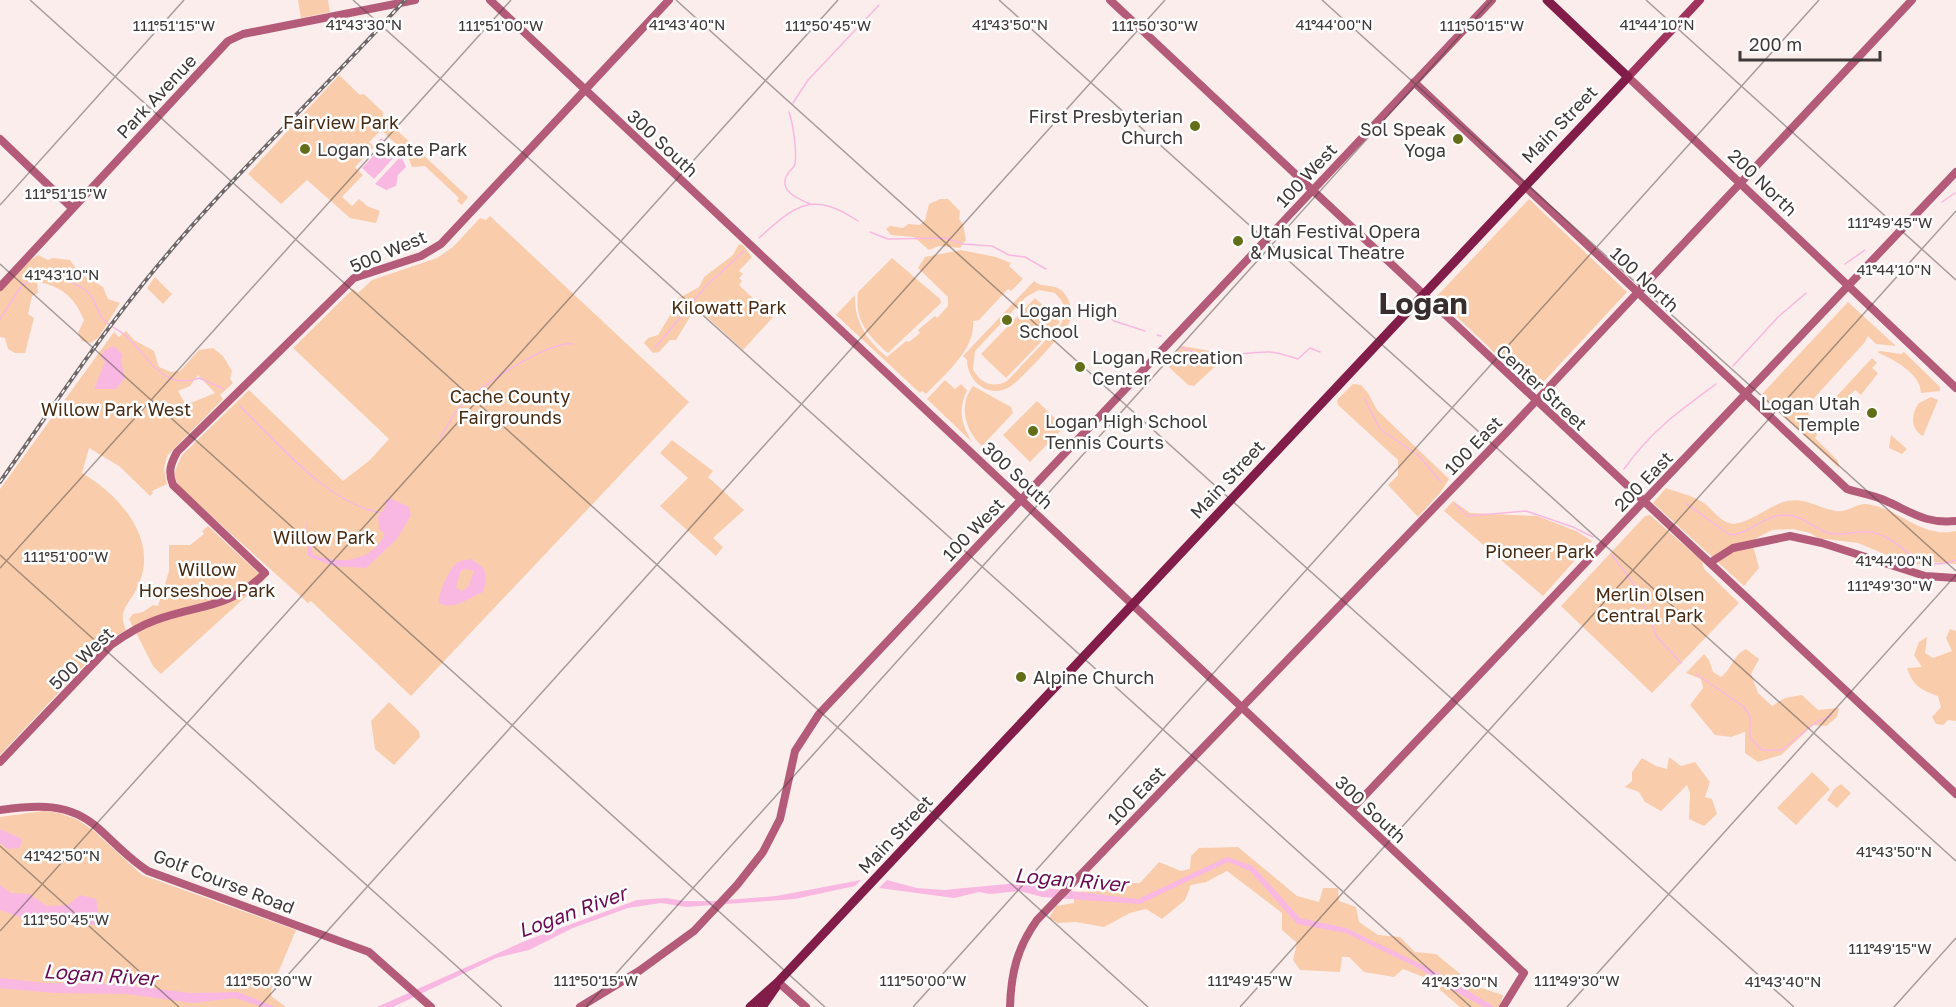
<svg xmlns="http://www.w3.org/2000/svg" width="1956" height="1007" font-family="'Golos Text',sans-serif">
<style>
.green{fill:#f9cdac;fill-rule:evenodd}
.water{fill:#f9b8e2;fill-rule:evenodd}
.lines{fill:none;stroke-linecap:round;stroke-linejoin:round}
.stream{stroke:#f9b8e2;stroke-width:1.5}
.secondary{stroke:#b35b79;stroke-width:8}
.primary{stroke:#9f335e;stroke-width:8}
.highway{stroke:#811d48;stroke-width:9}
.rail-casing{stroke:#706868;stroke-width:4}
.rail{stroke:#fff;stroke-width:1.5;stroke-dasharray:4.5;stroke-linecap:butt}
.ticks{fill:none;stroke:#3f3939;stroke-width:1.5;stroke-opacity:0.45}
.poi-dot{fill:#636f18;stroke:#fff;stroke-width:2}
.labels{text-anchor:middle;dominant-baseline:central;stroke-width:5;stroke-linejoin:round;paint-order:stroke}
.street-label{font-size:18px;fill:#3f3939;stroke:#fff}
.poi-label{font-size:18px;fill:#3f3939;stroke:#fff;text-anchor:start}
.park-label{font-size:18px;fill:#482b12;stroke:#fff}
.water-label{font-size:20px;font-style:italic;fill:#680b53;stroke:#fff}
.town-label{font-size:30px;font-weight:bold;fill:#382e2e;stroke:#fff}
.ticks-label{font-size:15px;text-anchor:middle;fill:#3f3939;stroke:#fff;stroke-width:5;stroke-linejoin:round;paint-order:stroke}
</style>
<rect width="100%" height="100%" fill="#fbedec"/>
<path class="green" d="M298,0H328L330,12L301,18Z
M339,75L360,95L364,94L383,112V117L468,197L462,205L457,201L459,198L425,166L412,167L407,154L381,130L369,142L374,147L355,167L363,175L342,197L352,206L359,199L367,206L380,211L376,223L350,218L307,180L281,204L248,174Z
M940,199H948L960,211L959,219L963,224L966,240L960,248L939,246L929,250L914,237L891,235L886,229L890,226L903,228L908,224L920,225L925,220L929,204Z
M1529,199L1627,292L1535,391L1436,297Z
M490,216L689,402L411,696L311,601L308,603L178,486L174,473L182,455L249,390L343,481L370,460L389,439L293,348L353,289L358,293L372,280L437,258L453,247L480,218L486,220Z
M739,244L743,245L752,257L739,271L743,274L739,278L742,281L739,285L757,302L760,299L776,314L743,350L696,307L676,340H670L659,352L653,353L644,343L648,338L658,335L672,312L670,307L674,301L699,287L704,277L733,255Z
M961,250L996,257L1011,263L1009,266L1023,279L1011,291L1008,289L979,320L973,321C976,349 944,375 926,394L922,391L920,393L836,315L855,295C854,322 867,340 887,357L906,341L909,342L920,333L918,330L935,316L937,318L948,306V297L918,268L925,257Z
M38,255L48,260L53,258L70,260L79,273L103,287L108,299L120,303L99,337L91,343L82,341L78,333L84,320C74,297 62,286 37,282L38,293L32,296L28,314L34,318L25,353H15L8,349L5,338L0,337V281Z
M892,258L940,299L941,303L888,353C868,336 854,320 858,292Z
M155,277L172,294L163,304L147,288Z
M1034,281C1044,290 1059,280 1068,299C1071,306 1073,314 1070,321C1067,330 1020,381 1011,386C990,400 967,382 967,360L963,356ZM1039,290L1055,293L1061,300L1064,306L1062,323L1007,381C993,389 980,383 973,369L975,351L1026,297Z
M1035,298L1060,322L1006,378L981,354Z
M1848,302L1896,346L1876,344L1868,336L1865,342L1806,407L1817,435L1815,438L1838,461L1839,468L1761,395Z
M126,331L134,340L154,351L159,367L171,372L180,371L199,350L213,348L223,356L232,371L230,379L233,383L220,395L223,399L167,456L164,469L167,484L152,491L153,493L150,496L119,466L89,448L82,473C120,495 161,541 137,588C129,605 117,610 126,630L107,641L0,755V489L114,332L119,337ZM198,375L215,393L186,405L178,391L190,386Z
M1182,346L1217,352L1222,360L1194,386L1188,385C1181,377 1172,372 1166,363Z
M1881,351L1901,354L1904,352L1940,387V391L1921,393C1921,373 1892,359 1877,352Z
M1872,358L1877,363L1872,368L1878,373L1861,395L1855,390L1849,396L1854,401L1846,409L1835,398Z
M945,380L955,389L961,384L967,390C958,410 961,424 972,442L927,399Z
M1353,384L1361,385L1368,393L1377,410L1449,479L1441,492L1418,517L1388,485L1398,475V460L1338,405L1337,400Z
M973,386L1011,407L1013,413L982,446C965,431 958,405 973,386Z
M1931,397L1938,400L1923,436C1910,429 1911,414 1919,403Z
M1037,401L1064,427L1030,462L1003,435Z
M1891,435L1907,449L1902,454L1889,448Z
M672,440L713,471L708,477L744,510L713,538L723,547L716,556L660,506L688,478L660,453Z
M1666,488C1679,493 1692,495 1704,503C1712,509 1719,520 1729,523C1744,528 1771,504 1787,501C1806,497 1818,508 1836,511C1847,513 1857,503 1866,504C1900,508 1921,539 1956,531V564L1935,562L1911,565L1858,543L1818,538L1810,533L1793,529L1772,530L1747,543L1754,549L1759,568L1744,586L1653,503Z
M1453,501L1470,513L1537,516L1576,531L1592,541L1543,596L1444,511Z
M1650,515L1702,561L1704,569L1739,603L1652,693L1561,606L1645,516Z
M208,526L265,579L161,674L153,666L129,619L133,614L143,612L153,605L158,606L169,571V545H190L204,534L202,531Z
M1950,629L1956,631V721L1948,720L1943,725L1936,724L1932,717L1941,707L1938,696C1921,690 1913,686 1907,668L1922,667L1914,655L1919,642L1927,637L1925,653L1933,658L1952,651L1946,638Z
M1746,649L1759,659L1751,674L1758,693L1772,706L1785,698L1802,695L1818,710L1839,708L1837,717L1826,726L1813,725L1781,755L1758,762L1745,753V732L1731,737L1715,735L1690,705L1703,688L1701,679L1686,673L1704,654L1709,660L1713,672L1721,677C1732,669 1733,655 1746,649Z
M389,702L419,731L420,737L394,765L375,749L371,721Z
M1669,757L1681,766L1695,762L1710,782L1705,797L1712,799L1717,814L1704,826L1689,819L1690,793L1687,785L1661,811L1645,802L1639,792L1625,787L1632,781V772L1642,758L1656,766L1667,769Z
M1812,772L1830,789L1796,825L1777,808Z
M1841,784L1851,793L1837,808L1827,800L1834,789Z
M43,811L60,813L78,820L93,830L142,875L296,930L271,990V996L286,1007H0V817Z
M1238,847L1297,896L1319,902L1323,888H1338L1339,901L1356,907L1359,922L1378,935L1400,937L1415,952L1436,954L1475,986L1503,995L1500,1007H1460L1426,978L1403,969L1394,977L1364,972L1349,957H1342L1340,972L1300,970L1293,960L1297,943L1282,930V913L1227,871L1206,882L1191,885L1185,900L1162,919L1146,909L1130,913L1104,927L1076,922L1058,923L1049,918L1056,906L1074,903V892L1102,891L1121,883H1140L1159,862L1181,871L1190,869L1191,856L1199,848Z"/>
<path class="water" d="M381,138L398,153L374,179L362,168L381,148L376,143Z
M401,156L406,167L398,175L396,186L386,190L375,184Z
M114,346L123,355L121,360L125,378L116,389H94L105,362L101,357L105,350Z
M392,499L409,507L411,515L397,539L366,568L333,566L308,556L306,521L313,555C340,564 371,563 385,534L379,529L378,516L384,510L386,500Z
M471,559L484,568L486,581L483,592C468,598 455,611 439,603C437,596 450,567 457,563C461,560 466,560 471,559ZM467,569L474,571L468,587L462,591L456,588L461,570Z
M0,829L22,839L20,848L8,849L0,843Z
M1227,857L1253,866L1300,918L1346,928L1435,971L1495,1007H1484L1437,982L1422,970L1346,933L1297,924L1250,871L1228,862L1140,904L1042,897L1020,891L990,894L979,892L954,898L879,888L887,880L917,888L944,890L1028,882L1038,887L1138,899Z
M861,880L855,886L795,899L686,907L661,903L628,908L573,928L529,950L496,958L393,1007H377L525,941L637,900L666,898L684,901H714L776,896Z
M0,885L11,893L29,894L47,906L68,905L80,895L96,899L101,925H88L71,919L50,920L35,914L25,919L0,910Z
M0,978L46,983L117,984L191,993L238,992L275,1007H263L235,998L193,1003L126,994L55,993L0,988Z"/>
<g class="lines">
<path class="stream" d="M793,103L808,80L879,5
M789,112C793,123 797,152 795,164C794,168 789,171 787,175C778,191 799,199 810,204
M1942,202L1955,193
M870,232L888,239L945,238L963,244L992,246L1009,255L1025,257L1046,269
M759,238C796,204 813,191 858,221
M1845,264L1865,250
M1101,309L1114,321L1145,331
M0,319L22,285L45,274C59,277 72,281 84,289C97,299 95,309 103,319C109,326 119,330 126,336C148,356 164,392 199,378L224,389
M1157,335L1161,336
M1181,347C1215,364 1237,351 1270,352C1280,353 1289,356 1298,359L1310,348L1320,352
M655,348L706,286L744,251
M1733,366L1778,317L1806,293
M1364,398L1380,429L1419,456L1441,482
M240,406C279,444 329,505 382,513
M440,438C446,428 452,416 460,407C477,387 548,341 573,344
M1624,469C1651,431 1679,411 1716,384
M1685,503L1730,535C1750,534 1765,514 1786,515C1805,516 1812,528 1828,533C1842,537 1855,530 1869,532C1905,536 1912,577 1956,560
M1455,504L1468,516L1526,511L1573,527L1593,537
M1611,554L1636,587L1657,637L1681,663
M1696,674L1743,706L1750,716V738L1762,750H1782L1815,723L1832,715"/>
<path class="secondary" d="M490,0L1524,973L1503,1007
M1110,0L1956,794
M1628,77L1956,388
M1414,82L1847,489C1859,493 1873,495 1884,500C1912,512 1924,524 1956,521
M0,139L71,207
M0,287L228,41L243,34L415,0
M1711,562L1733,548L1790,536L1822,543L1925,576L1956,578
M0,762L111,645C125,635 139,626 156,620C200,604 229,609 265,573L173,485C168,472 170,465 177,452L354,278L421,256L441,244L669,0
M0,810C36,805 69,802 98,828C115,843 129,859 148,871L369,952L431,1007
M1351,810L1956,172
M778,982L806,1007
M580,1007L639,971L694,931L737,885L763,852L780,819L795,751L819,714L1492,0
M1010,1007C1011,973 1017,948 1037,920L1505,434L1912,0"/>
<path class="primary" d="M1628,77L1700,0"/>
<path class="highway" d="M750,1007L778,982L1628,77L1547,0
M762,1007L776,987"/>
<g class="rail-casing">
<path id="rail" d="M0,482C48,414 94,344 146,280C226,181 320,94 405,0"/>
</g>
<use href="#rail" class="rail"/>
</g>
<path class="ticks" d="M30,0L1148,1007M353,0L1471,1007M676,0L1794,1007M999,0L1956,861M1322,0L1956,571M1646,0L1956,280M0,205L184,0M0,264L825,1007M0,555L502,1007M0,568L511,0M0,846L179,1007M0,931L838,0M259,1007L1165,0M586,1007L1492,0M913,1007L1819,0M1240,1007L1956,211M1567,1007L1956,575M1894,1007L1956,938"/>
<g class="poi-dot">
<circle cx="1195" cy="126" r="6"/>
<circle cx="1458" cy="139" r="6"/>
<circle cx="305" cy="149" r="6"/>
<circle cx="1238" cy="241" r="6"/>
<circle cx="1007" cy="320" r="6"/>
<circle cx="1080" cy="367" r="6"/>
<circle cx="1872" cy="413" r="6"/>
<circle cx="1033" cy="431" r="6"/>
<circle cx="1021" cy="677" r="6"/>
</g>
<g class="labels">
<g class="street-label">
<text transform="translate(156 96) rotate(-47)">Park Avenue</text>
<text transform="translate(1559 124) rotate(-46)">Main Street</text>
<text transform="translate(663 143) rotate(43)">300 South</text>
<text transform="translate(1306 175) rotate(-47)">100 West</text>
<text transform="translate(1763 182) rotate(44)">200 North</text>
<text transform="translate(388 251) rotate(-23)">500 West</text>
<text transform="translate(1645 279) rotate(43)">100 North</text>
<text transform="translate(1542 387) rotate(43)">Center Street</text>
<text transform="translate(1473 445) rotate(-46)">100 East</text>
<text transform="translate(1018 475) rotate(43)">300 South</text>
<text transform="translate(1227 479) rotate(-47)">Main Street</text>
<text transform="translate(1643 481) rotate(-46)">200 East</text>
<text transform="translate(973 529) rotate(-46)">100 West</text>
<text transform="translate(81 658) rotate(-44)">500 West</text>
<text transform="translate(1136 795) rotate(-46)">100 East</text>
<text transform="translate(1371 809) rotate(43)">300 South</text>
<text transform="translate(895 834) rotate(-47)">Main Street</text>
<text transform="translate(224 881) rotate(21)">Golf Course Road</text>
</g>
<g class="poi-label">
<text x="1183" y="116" text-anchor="end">First Presbyterian<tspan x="1183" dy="21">Church</tspan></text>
<text x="1446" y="129" text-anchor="end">Sol Speak<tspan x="1446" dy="21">Yoga</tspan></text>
<text x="317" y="149">Logan Skate Park</text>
<text x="1250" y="231">Utah Festival Opera<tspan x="1250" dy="21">&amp; Musical Theatre</tspan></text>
<text x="1019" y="310">Logan High<tspan x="1019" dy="21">School</tspan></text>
<text x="1092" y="357">Logan Recreation<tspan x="1092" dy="21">Center</tspan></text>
<text x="1860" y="403" text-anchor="end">Logan Utah<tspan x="1860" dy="21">Temple</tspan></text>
<text x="1045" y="421">Logan High School<tspan x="1045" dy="21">Tennis Courts</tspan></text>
<text x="1033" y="677">Alpine Church</text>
</g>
<g class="park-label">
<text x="341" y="122">Fairview Park</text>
<text x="729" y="307">Kilowatt Park</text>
<text x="510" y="396">Cache County<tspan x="510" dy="21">Fairgrounds</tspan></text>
<text x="116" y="409">Willow Park West</text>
<text x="324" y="537">Willow Park</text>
<text x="1540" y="551">Pioneer Park</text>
<text x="207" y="569">Willow<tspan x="207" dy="21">Horseshoe Park</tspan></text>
<text x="1650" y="594">Merlin Olsen<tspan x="1650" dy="21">Central Park</tspan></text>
</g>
<g class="water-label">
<text transform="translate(1071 879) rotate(5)">Logan River</text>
<text transform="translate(572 911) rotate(-20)">Logan River</text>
<text transform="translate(100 974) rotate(4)">Logan River</text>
</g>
<g class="town-label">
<text x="1423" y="303">Logan</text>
</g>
</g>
<g class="ticks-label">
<text x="364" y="30">41°43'30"N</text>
<text x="687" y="30">41°43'40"N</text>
<text x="1010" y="30">41°43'50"N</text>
<text x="1334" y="30">41°44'00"N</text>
<text x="1657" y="30">41°44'10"N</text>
<text x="174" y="31">111°51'15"W</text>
<text x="501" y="31">111°51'00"W</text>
<text x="828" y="31">111°50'45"W</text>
<text x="1155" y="31">111°50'30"W</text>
<text x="1482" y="31">111°50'15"W</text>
<text x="66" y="199">111°51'15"W</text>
<text x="1890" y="228">111°49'45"W</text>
<text x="1894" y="275">41°44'10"N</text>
<text x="62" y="280">41°43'10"N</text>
<text x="66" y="562">111°51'00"W</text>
<text x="1894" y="566">41°44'00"N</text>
<text x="1890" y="591">111°49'30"W</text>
<text x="1894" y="857">41°43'50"N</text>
<text x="62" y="861">41°42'50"N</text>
<text x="66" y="925">111°50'45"W</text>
<text x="1890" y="954">111°49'15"W</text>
<text x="269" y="986">111°50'30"W</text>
<text x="596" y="986">111°50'15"W</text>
<text x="923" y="986">111°50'00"W</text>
<text x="1250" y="986">111°49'45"W</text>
<text x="1577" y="986">111°49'30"W</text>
<text x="1460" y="987">41°43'30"N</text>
<text x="1783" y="987">41°43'40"N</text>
</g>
<path d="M1740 51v9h140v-9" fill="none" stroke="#3f3939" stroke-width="3"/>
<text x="1749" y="51" font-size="18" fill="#3f3939" stroke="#ffffff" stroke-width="4.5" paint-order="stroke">200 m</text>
</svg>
